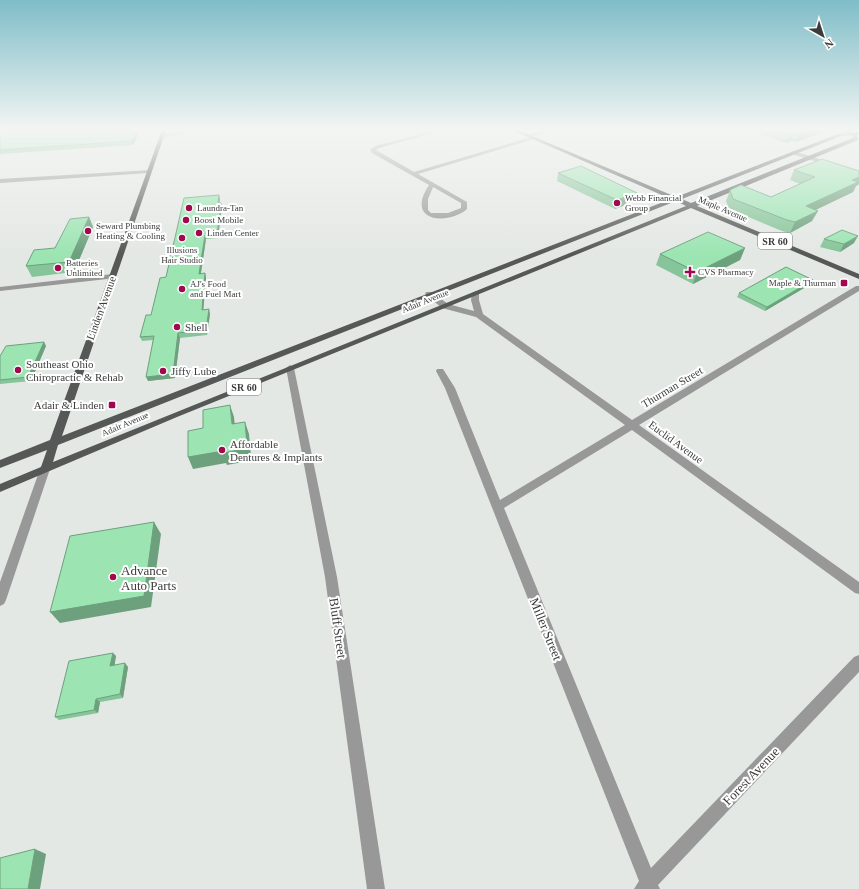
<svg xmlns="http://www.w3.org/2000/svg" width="859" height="889" font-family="Georgia,serif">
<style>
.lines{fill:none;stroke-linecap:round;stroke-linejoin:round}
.minor{fill:#979897;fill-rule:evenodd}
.major{fill:#555856;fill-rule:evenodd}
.wall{fill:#86c599}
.shaded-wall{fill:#6da07d}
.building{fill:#9ce5b2;stroke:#6da07d}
.poi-dot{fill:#a0094d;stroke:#fff;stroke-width:1.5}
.labels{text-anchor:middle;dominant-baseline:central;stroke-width:4;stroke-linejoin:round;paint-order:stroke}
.far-poi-label{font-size:9px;fill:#3b3c3b;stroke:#fff;text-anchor:start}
.far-street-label{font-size:9px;fill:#3b3c3b;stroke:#fff}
.shield{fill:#fff;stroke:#767676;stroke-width:1}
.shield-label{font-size:10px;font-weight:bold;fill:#3b3c3b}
.street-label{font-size:11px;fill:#3b3c3b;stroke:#fff}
.poi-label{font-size:11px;fill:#3b3c3b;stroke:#fff;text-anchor:start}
.near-poi-label{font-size:13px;fill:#3b3c3b;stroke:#fff;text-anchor:start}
.near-street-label{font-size:13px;fill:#3b3c3b;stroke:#fff}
</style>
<rect width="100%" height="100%" fill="#e4e8e5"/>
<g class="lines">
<path class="minor" d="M192,130H202L161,138L158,136Z
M437,130H444L379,148L376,150L414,172L532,137L537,138L418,174L467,202V209C449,225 404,223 429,185L372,153L370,150L375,146ZM433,187L461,203V208L448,213H431L428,210V199Z
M544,130H551L528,138L525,136Z
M841,130H847L858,135L853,136Z
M794,151L832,163L833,164L830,166L792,154V152Z
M151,170V172L149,173L0,183V179Z
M113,274H116V278L0,291V287Z
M856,286H859V291L639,425L859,582V594L855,593L632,430L504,508L651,868L854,657L859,655V672L658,885L660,889H634L639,881L445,388L436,371L437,369H443L455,388L500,500L625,425L476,317L442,308L425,294L426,292H432L448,304L474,311L471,300L472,293L476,291H479V300L483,314L632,420Z
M290,365L294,368L337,577L385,889H367L325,577L286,368Z
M45,465L49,466L50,469L6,600L4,604L0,606V582L40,469L41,466Z"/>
<path class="major" d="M162,130H166L62,436L671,199L512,130H518L676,197L838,134L859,132V134L857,135L858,140L697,206L859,274V279L691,208L177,417L0,492V484L41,467L47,450L0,468V460L50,440ZM853,135V138L691,203L682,199L841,136ZM676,201L686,206L53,462L58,445Z"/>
</g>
<path class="wall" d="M140,130L133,145L0,154V138Z
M755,130H829L796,142L791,141L786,143L754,132Z
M794,170L859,171V184L856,186L853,192L815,210L812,221L790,233L782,231L729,209L726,201L730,190L771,197L800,184L790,180Z
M558,173L635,201L615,209L557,181Z
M220,199L219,203L222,206L218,238L206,239L201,274L205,273L206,278L203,310L210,314L207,335L180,338L175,378L148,381L153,340L142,341L140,337L151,315Z
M89,217L93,227L74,272L32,277L26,266L55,248Z
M824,239L854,243L840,252L820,247Z
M745,248L740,260L693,284L656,265L660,254Z
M813,280L811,284L765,311L737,297L739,293Z
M44,342L46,346L31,381L0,384V356Z
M113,653L116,656L114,665L128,667L123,698L100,702L98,713L59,720L55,717Z"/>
<path class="shaded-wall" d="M137,130H140L133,145L132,141Z
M813,130H829L796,142L799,135Z
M794,134L791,141L786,143L789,136Z
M859,177V184L856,186L853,192L801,217L806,206L852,180Z
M637,193L635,201L615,209L617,200Z
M219,195L220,199L219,207L218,203Z
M221,203L222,206L218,238L217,234Z
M818,211L812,221L790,233L795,222Z
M89,217L93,227L74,272L69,262Z
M205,235L206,239L200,278L199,274Z
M858,236L854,243L840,252L844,244Z
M745,248L740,260L693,284L697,272Z
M205,273L206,278L203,314L202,310Z
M813,280L811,284L765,311L767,307Z
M209,309L210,314L207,335L206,330Z
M178,333L180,338L175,378L148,381L146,377Z
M44,342L46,346L31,381L28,377Z
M230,405L234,417L236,436L232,424Z
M245,422L249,434L251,457L243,459V462L227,465L226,463L193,469L188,457L239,447Z
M154,522L161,534L151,607L60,623L50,612Z
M113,653L116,656L114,669L110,666Z
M125,663L128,667L123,698L120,694Z
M96,699L100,702L98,713L94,710Z
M35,849L46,854L40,889H28Z"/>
<path class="building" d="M7,130H137L132,141L0,150V138Z
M771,130H813L799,135L794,134L789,136Z
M822,159L859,171V177L852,180L858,182L806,206L818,211L795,222L787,220L733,199L730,190L741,185L771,197L815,177L794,170Z
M581,166L637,193L617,200L558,173Z
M219,195L218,203H221L217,234L205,235L199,274L205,273L202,310L209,309L206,330L178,333L173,374L146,377L154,336L140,337L146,315H151L160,278L166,277L184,198Z
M89,217L69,262L26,266L34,250L55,248L70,219Z
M842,230L858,236L844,244L824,239Z
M708,232L745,248L697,272L660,254Z
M786,267L813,280L767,307L739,293Z
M44,342L28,377L0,380V356L6,346Z
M230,405L232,424L245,422L247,445L239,447V450L223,453V451L188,457V431L203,428V410Z
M154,522L144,596L50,612L70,536Z
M113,653L110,666L125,663L120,694L96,699L94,710L55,717L69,661Z
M35,849L28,889H0V858Z"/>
<linearGradient id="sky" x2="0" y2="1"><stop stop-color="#7fbdc8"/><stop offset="0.51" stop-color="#f3f5f3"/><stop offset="1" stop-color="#f3f5f3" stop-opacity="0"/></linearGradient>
<rect width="859" height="254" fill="url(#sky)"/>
<g class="poi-dot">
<circle cx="617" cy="203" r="4"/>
<circle cx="189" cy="208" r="4"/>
<circle cx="186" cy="220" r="4"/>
<circle cx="88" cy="231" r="4"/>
<circle cx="199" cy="233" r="4"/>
<circle cx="182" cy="238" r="4"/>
<circle cx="58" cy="268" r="4"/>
<path d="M688 266h4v4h4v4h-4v4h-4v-4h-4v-4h4z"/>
<rect x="840" y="279" width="8" height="8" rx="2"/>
<circle cx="182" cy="289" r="4"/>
<circle cx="177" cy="327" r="4"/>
<circle cx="18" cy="370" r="4"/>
<circle cx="163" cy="371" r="4"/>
<rect x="108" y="401" width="8" height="8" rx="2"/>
<circle cx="222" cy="450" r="4"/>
<circle cx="113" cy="577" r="4"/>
</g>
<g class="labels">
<g class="far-poi-label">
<text x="625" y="198">Webb Financial<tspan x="625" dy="10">Group</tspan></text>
<text x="197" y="208">Laundra-Tan</text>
<text x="194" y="220">Boost Mobile</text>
<text x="96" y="226">Seward Plumbing<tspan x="96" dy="10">Heating &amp; Cooling</tspan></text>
<text x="207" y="233">Linden Center</text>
<text x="182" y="250" text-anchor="middle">Illusions<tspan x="182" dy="10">Hair Studio</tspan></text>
<text x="66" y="263">Batteries<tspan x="66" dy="10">Unlimited</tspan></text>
<text x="698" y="272">CVS Pharmacy</text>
<text x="836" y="283" text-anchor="end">Maple &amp; Thurman</text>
<text x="190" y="284">AJ's Food<tspan x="190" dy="10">and Fuel Mart</tspan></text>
</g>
<g class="far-street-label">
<text transform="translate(723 209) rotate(23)">Maple Avenue</text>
<text transform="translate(425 301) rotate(-22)">Adair Avenue</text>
<text transform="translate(125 424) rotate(-23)">Adair Avenue</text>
</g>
<g class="shield">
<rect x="758" y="233" width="34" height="16" rx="3"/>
<rect x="227" y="379" width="34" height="16" rx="3"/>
</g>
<g class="shield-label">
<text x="775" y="241">SR 60</text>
<text x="244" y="387">SR 60</text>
</g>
<g class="street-label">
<text transform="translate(101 308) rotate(-70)">Linden Avenue</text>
<text transform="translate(672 387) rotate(-31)">Thurman Street</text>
<text transform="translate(676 442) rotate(36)">Euclid Avenue</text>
</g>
<g class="poi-label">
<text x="185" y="327">Shell</text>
<text x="26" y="364">Southeast Ohio<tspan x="26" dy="13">Chiropractic &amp; Rehab</tspan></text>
<text x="171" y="371">Jiffy Lube</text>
<text x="104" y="405" text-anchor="end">Adair &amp; Linden</text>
<text x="230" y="444">Affordable<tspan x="230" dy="13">Dentures &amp; Implants</tspan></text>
</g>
<g class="near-poi-label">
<text x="121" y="570">Advance<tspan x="121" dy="15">Auto Parts</tspan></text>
</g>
<g class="near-street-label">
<text transform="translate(338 628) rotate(82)">Bluff Street</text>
<text transform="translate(546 629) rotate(68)">Miller Street</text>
<text transform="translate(751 776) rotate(-46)">Forest Avenue</text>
</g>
</g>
<g transform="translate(823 36) rotate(141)" stroke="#ffffff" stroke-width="3" paint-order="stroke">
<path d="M0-3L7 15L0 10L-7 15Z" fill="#3b3c3b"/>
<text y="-6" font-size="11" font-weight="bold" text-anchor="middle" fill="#3b3c3b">N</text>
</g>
</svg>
